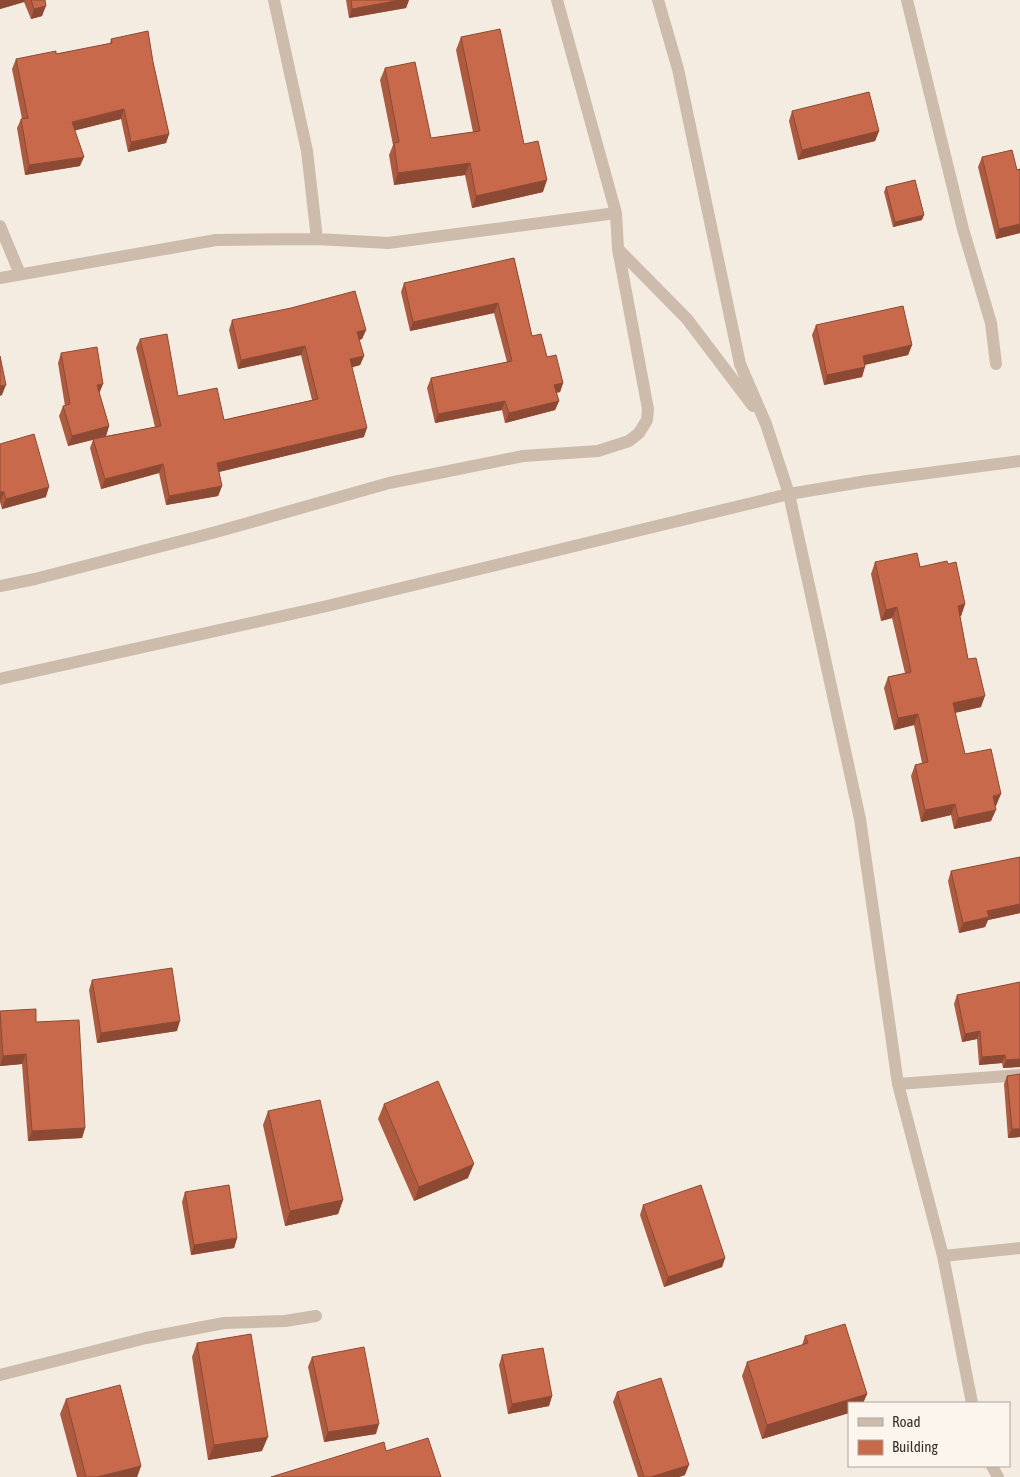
<svg xmlns="http://www.w3.org/2000/svg" width="1020" height="1477" font-family="'Asap Condensed',sans-serif">
<style>
.lines{fill:none;stroke-linecap:round;stroke-linejoin:round}
.street{stroke:#cdbbac;stroke-width:12}
.wall{fill:#ac5a40}
.shaded-wall{fill:#8c4a34}
.building{fill:#c8694b;stroke:#8c4a34}
</style>
<rect width="100%" height="100%" fill="#f4ebe1"/>
<g class="lines">
<path class="street" d="M274,0L307,151L317,239
M557,0L616,213L618,249L687,319L753,406
M658,0L678,69L740,364L766,424L789,494L860,819L898,1084L943,1256L972,1403
M907,0L963,229L991,323L996,364
M0,226L20,274
M0,278L216,240L317,239L388,243L616,213
M0,586L35,579L216,532L389,483L523,456L598,451L629,441L639,433L647,420L648,409L618,249
M0,679L327,606L789,494L867,481L1020,461
M898,1084L1020,1075
M943,1256L1020,1248
M0,1375L146,1338L224,1323L285,1321L316,1316
M992,1466L998,1477"/>
</g>
<path class="wall" d="M0,0H45L42,16L31,19L24,2L0,9Z
M346,0H409L406,8L349,18Z
M461,37L524,144L543,192L472,208L465,175L394,185L389,155L393,145L380,80L385,68L431,138L473,132L456,50Z
M111,39L153,62L169,134L166,143L128,152L121,119L75,130L80,166L25,175L17,128L21,119H22L12,69L16,59L56,54L110,44Z
M792,111L879,131L875,141L798,160L789,121Z
M982,157L1017,170L1020,169V233L996,239L978,167Z
M886,187L922,220L893,227L884,192Z
M514,258L532,336L547,357L563,383L560,392L556,393L559,401L555,410L505,423L502,410L435,423L427,388L431,378L507,362L494,313L410,331L401,292L404,283Z
M232,320L366,330L362,339L359,340L364,356L360,365L352,367L364,437L219,472L222,486L218,496L166,505L159,473L101,489L90,448L93,440L68,446L59,416L63,406H65L58,363L61,353L99,393L109,426L106,436L101,437L155,427L136,348L140,339L178,396L224,420L312,400L301,355L238,369L229,330Z
M816,325L912,345L908,355L865,365L862,377L824,385L812,335Z
M0,444L46,497L2,509L0,502Z
M875,562L920,567L948,564L965,604L961,616H960L968,659L981,707L955,713L965,754L996,806H995L991,821L954,829L951,815L921,822L911,776L915,765L922,763L914,725L894,730L884,688L888,677L905,673L892,618L881,621L871,574Z
M1020,857V913L988,920L985,927L959,933L948,881L951,871Z
M92,980L177,1031L97,1043L89,990Z
M1020,982V1067L1003,1068L1002,1063L979,1065L977,1039L962,1042L954,1004L957,995Z
M0,1011L36,1022L85,1128L82,1138L28,1141L22,1064L0,1066Z
M1007,1076L1020,1137L1008,1138L1004,1084Z
M384,1104L468,1178L414,1201L378,1119Z
M268,1111L343,1200L338,1214L285,1226L263,1125Z
M185,1192L237,1238L234,1248L191,1255L182,1202Z
M643,1205L725,1258L722,1267L664,1287L640,1215Z
M805,1336L867,1394L863,1403H849V1413L762,1439L742,1376L747,1362L802,1345Z
M197,1343L262,1451L208,1460L192,1357Z
M502,1355L552,1396L549,1406L508,1414L499,1365Z
M312,1357L376,1434L324,1442L308,1367Z
M617,1392L685,1475L679,1477H638L613,1402Z
M66,1399L141,1466L137,1477H77L60,1414Z"/>
<path class="shaded-wall" d="M0,0H25L24,2L0,9Z
M400,0H409L406,8L349,18L352,9Z
M46,6L42,16L31,19L34,9Z
M124,109L121,119L69,132L72,122Z
M879,131L875,141L798,160L802,150Z
M169,134L166,143L128,152L131,142Z
M84,157L80,166L25,175L29,165Z
M470,163L465,175L394,185L398,173Z
M547,180L543,192L472,208L476,196Z
M924,215L922,220L893,227L895,222Z
M1020,224V233L996,239L999,229Z
M498,303L494,313L410,331L413,322Z
M366,330L362,339L354,341L357,332Z
M912,345L908,355L859,366L863,356Z
M305,346L301,355L238,369L241,360Z
M364,356L360,365L347,369L350,359Z
M865,367L862,377L824,385L827,375Z
M563,383L560,392L551,394L554,385Z
M103,384L99,394L97,385Z
M6,385L2,395L0,396V386Z
M505,401L502,410L435,423L438,414Z
M559,401L555,410L505,423L509,413Z
M109,426L106,436L68,446L72,436Z
M367,428L364,437L214,473L217,463Z
M163,464L159,473L101,489L105,479Z
M222,486L218,496L166,505L169,496Z
M49,487L46,497L2,509L6,499Z
M0,492H4L0,502Z
M965,604L961,616L954,617L958,606Z
M897,607L892,618L881,621L886,610Z
M985,696L981,707L949,714L953,703Z
M918,714L914,725L894,730L898,718Z
M1001,794L996,806L988,807L993,796Z
M955,804L951,815L921,822L925,810Z
M996,810L991,821L954,829L958,818Z
M1020,904V913L988,920L985,927L959,933L963,923L987,911Z
M180,1021L177,1031L97,1043L101,1033Z
M980,1031L977,1039L962,1042L965,1034Z
M26,1054L22,1064L0,1066L3,1056Z
M1005,1055L1002,1063L979,1065L982,1057Z
M1020,1059V1067L1003,1068L1006,1060Z
M85,1128L82,1138L28,1141L32,1131Z
M1012,1129H1020V1137L1008,1138Z
M474,1164L468,1178L414,1201L419,1187Z
M343,1200L338,1214L285,1226L290,1211Z
M237,1238L234,1248L191,1255L194,1245Z
M725,1258L722,1267L664,1287L668,1277Z
M867,1394L863,1403H849V1413L762,1439L767,1425Z
M552,1396L549,1406L508,1414L512,1404Z
M379,1424L376,1434L324,1442L328,1432Z
M268,1437L262,1451L208,1460L214,1445Z
M689,1465L685,1475L679,1477H651Z
M141,1466L137,1477H97Z"/>
<path class="building" d="M31,0H45L46,6L34,9Z
M351,0H400L352,9Z
M500,29L524,144L538,141L547,180L476,196L470,163L398,173L394,143L399,142L385,68L415,62L431,138L480,131L461,37Z
M148,31L153,62L169,134L131,142L124,109L72,122L84,157L29,165L21,119L28,118L16,59L56,51V54L112,43L111,39Z
M869,92L879,131L802,150L792,111Z
M1012,150L1017,170L1020,169V224L999,229L982,157Z
M915,180L924,215L895,222L886,187Z
M514,258L532,336L541,334L547,357L556,355L563,383L554,385L559,401L509,413L505,401L438,414L431,378L512,361L498,303L413,322L404,283Z
M355,291L366,330L357,332L364,356L350,359L367,428L217,463L222,486L169,496L163,464L105,479L93,439L161,426L140,339L167,334L178,396L217,388L224,420L318,399L305,346L241,360L232,320L291,308Z
M903,306L912,345L863,356L865,367L827,375L816,325Z
M97,347L103,384L97,385L109,426L72,436L63,406L70,404L61,353Z
M0,356L6,385L0,386Z
M34,434L49,487L6,499L4,492H0V444Z
M917,553L920,567L947,561L948,564L956,562L965,604L958,606L968,659L976,658L985,696L953,703L965,754L991,749L1001,794L993,796L996,810L958,818L955,804L925,810L915,765L928,762L918,714L898,718L888,677L911,672L897,607L886,610L875,562Z
M1020,857V904L987,911L989,917L963,923L951,871Z
M172,968L180,1021L101,1033L92,980Z
M1020,982V1059L1006,1060L1005,1055L982,1057L980,1031L965,1034L957,995Z
M36,1009V1022L79,1020L85,1128L32,1131L26,1054L3,1056L0,1011Z
M1020,1074V1129H1012L1007,1076Z
M438,1081L474,1164L419,1187L384,1104Z
M320,1100L343,1200L290,1211L268,1111Z
M229,1185L237,1238L194,1245L185,1192Z
M701,1185L725,1258L668,1277L643,1205Z
M845,1324L867,1394L767,1425L747,1362L808,1343L805,1336Z
M251,1334L268,1437L214,1445L197,1343Z
M364,1347L379,1424L328,1432L312,1357Z
M543,1348L552,1396L512,1404L502,1355Z
M661,1378L689,1465L651,1477H644L617,1392Z
M120,1385L141,1466L97,1477H86L66,1399Z
M428,1438L441,1477H271L384,1442L386,1451Z"/>
<rect x="848" y="1402" width="162" height="65" fill="#fbf5ee" stroke="#aea6a0"/>
<rect x="858" y="1418" width="25" height="8" fill="#cdbbac" stroke="#aea6a0"/>
<text x="892" y="1427" font-size="15" fill="#3b302b">Road</text>
<rect x="858" y="1440" width="25" height="15" fill="#c8694b" stroke="#aea6a0"/>
<text x="892" y="1452" font-size="15" fill="#3b302b">Building</text>
</svg>
